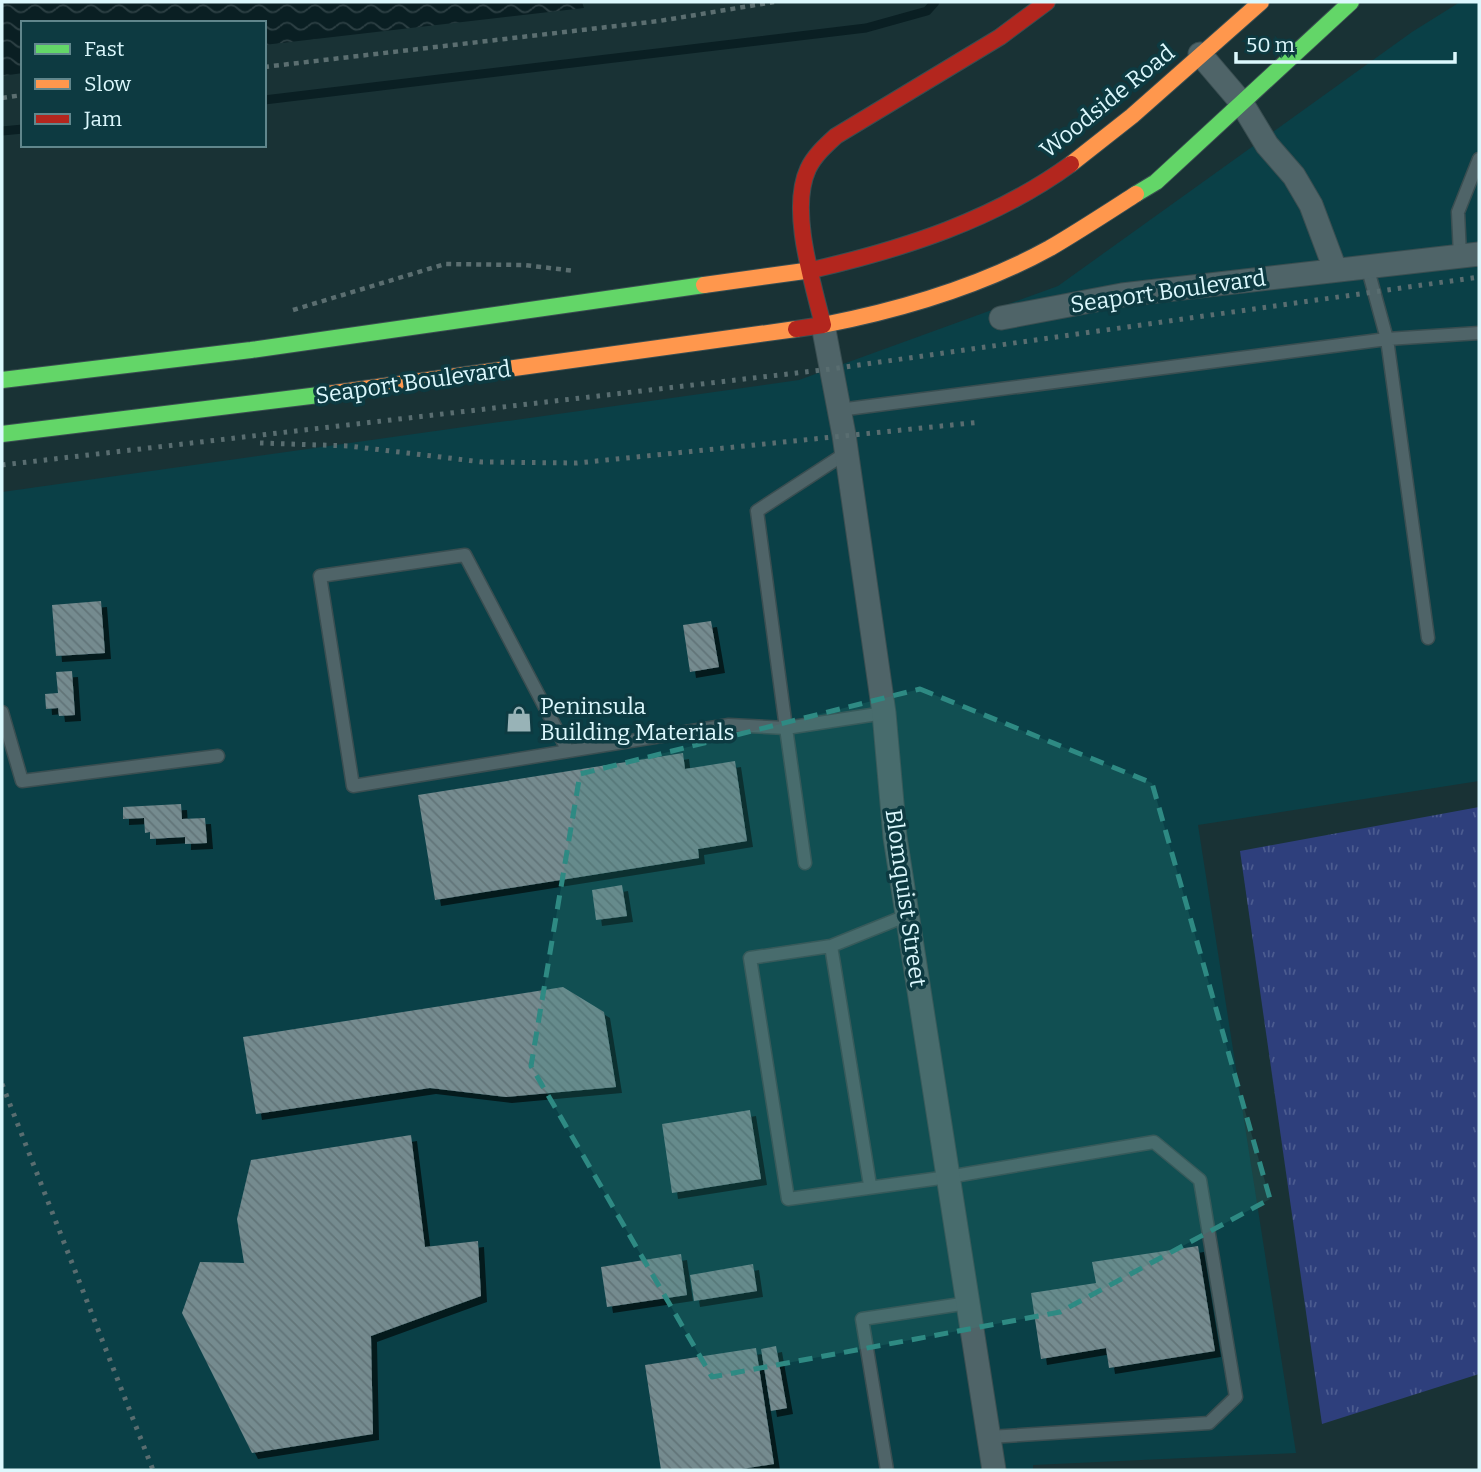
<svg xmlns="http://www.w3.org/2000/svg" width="1481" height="1472" font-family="Bitter,serif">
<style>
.built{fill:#0a4047}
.grass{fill:url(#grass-tufts)}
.water{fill:url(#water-waves)}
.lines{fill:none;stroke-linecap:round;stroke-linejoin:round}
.stream{stroke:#0a1f23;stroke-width:9}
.building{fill:url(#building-back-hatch);filter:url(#shadow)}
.lane-casing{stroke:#3a4e51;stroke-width:15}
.street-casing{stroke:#3a4e51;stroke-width:25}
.fast-casing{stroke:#3a4e51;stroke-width:18}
.slow-casing{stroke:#3a4e51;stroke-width:18}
.jam-casing{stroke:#3a4e51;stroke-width:18}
.path{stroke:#5b6e70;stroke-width:4.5;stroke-dasharray:5 5;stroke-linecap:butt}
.lane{stroke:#4f6468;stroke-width:12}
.street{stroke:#4f6468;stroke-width:23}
.fast{stroke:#63d668;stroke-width:16}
.slow{stroke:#ff974d;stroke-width:16}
.jam{stroke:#b3261e;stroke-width:16}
.rail{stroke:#596d70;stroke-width:5;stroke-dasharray:3.5 7;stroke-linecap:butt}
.marked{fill:#2e8a83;fill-opacity:0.2;stroke:#2e8a83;stroke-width:5;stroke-dasharray:14 9;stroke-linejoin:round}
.labels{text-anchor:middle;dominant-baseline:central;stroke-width:7;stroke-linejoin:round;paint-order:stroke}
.street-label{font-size:23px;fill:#dcf8fd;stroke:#0d3a41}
.poi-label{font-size:23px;fill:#dcf8fd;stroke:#0d3a41;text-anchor:start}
</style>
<defs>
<pattern id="grass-tufts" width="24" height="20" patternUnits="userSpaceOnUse" patternTransform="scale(1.75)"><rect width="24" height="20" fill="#2e3f7c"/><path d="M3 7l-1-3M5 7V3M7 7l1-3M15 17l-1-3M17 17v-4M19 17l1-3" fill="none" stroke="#4c5c90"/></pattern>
<pattern id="water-waves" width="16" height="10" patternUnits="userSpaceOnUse" patternTransform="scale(1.75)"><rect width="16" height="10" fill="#0a1f23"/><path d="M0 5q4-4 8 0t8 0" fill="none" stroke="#2d4044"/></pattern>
<pattern id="building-back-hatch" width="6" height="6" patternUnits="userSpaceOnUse" patternTransform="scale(1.75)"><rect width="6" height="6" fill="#748b8f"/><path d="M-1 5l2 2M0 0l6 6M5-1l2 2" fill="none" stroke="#627478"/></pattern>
<filter id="shadow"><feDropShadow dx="6" dy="6" stdDeviation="0" flood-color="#0009"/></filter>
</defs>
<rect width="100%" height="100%" fill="#193235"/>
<path class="built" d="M1460,2H1479V781L1198,825L1296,1453L1033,1465V1470H2V492L799,380L1058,286L1412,32Z"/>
<path class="grass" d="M1479,807V1374L1322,1424L1240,851Z"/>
<path class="water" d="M2,2H582L584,8L264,45V23H23V73L2,76Z"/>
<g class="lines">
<path class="stream" d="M264,100L866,28L927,11L935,2
M2,131L23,129"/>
</g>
<path class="building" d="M101,601L105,653L56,656L52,605Z
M711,621L719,667L690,672L683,625Z
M72,671L75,715L59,716L58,708L46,709L45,694L58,693L56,672Z
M683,753L685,769L735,761L747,841L698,849L699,858L435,900L418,795Z
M181,804L182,819L205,818L207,843L185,844V837L150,839V832L145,833L144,818L123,819V807Z
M622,885L627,916L596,920L592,890Z
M563,987L604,1012L616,1087L506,1097L430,1088L256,1114L243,1037Z
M750,1110L761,1179L672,1193L662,1124Z
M411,1135L425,1247L478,1241L481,1296L371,1336L373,1434L252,1453L182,1313L200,1262L244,1263L237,1219L251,1160Z
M1198,1246L1215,1351L1109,1368L1106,1348L1041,1359L1031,1293L1096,1283L1092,1262Z
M681,1254L687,1295L607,1307L601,1267Z
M753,1264L757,1291L694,1301L690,1275Z
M776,1346L787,1408L771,1411L761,1349Z
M756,1348L774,1464L735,1470H661L645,1365Z"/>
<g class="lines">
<g class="lane-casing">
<path id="lane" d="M1460,256L1458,212L1479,159
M1367,266L1387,339L1428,638
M839,410L1387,339L1479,333
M846,453L757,511L786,728L884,713
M2,712L22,781L218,756
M568,751L465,555L320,576L353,786L729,725L786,728L805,863
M908,915L831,946L750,958L788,1199L948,1177L1154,1142L1200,1180L1236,1397L1209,1423L989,1437
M831,946L870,1185
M887,1470L862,1319L968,1303"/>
</g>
<g class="street-casing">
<path id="street" d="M1200,54L1241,102L1267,145L1294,176L1311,205L1335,269
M1001,318L1122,295L1479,254
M823,325L844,435L884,713L895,837L994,1470"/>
</g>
<g class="fast-casing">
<path id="fast" d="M1136,194L1156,182L1351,2
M2,380L251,350L704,285
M2,434L327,394"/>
</g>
<g class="slow-casing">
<path id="slow" d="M1071,164L1132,116L1261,2
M704,285L812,270
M823,325C900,310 981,286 1050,248C1079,231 1108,212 1136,194
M327,394L796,329"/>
</g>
<g class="jam-casing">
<path id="jam" d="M812,270C903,249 994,220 1071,164
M796,329L823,325C813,283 789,210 808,169C814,156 825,146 836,136L1000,37L1047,2"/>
</g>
<path class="path" d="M264,67L659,21L774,2
M2,98L23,95
M293,310L445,264L524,265L575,271"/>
<use href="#lane" class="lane"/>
<use href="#street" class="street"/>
<use href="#fast" class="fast"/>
<use href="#slow" class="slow"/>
<use href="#jam" class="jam"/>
<path class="rail" d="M260,443L349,446L482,462L577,463L981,422
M2,465L831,369L1479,277
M2,1084L153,1470"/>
</g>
<path class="marked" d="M920,689L1152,783L1270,1199L1060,1312L712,1377L531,1066L580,774Z"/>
<defs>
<g id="shop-bare" transform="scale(2.1)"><path d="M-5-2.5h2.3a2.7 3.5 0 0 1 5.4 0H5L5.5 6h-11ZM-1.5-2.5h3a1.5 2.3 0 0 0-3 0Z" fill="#98b3b7" stroke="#0d3a41" stroke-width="2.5" paint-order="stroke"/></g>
</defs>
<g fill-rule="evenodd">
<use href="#shop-bare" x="519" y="719"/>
</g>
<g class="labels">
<g class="street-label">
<text transform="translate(1107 101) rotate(-39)">Woodside Road</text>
<text transform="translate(1168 291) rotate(-8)">Seaport Boulevard</text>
<text transform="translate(413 382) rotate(-8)">Seaport Boulevard</text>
<text transform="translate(906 898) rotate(82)">Blomquist Street</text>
</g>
<g class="poi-label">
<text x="540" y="706">Peninsula<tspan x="540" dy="26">Building Materials</tspan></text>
</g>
</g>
<rect width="1481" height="1472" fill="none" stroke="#dcf8fd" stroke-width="7"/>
<rect x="21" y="21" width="245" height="126" fill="#0d3a41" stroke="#60868c" stroke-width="2"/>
<rect x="35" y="44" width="35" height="10" fill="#63d668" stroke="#60868c" stroke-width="2"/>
<text x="84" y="56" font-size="21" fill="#dcf8fd">Fast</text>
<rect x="35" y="79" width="35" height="10" fill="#ff974d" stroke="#60868c" stroke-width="2"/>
<text x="84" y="91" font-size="21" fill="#dcf8fd">Slow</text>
<rect x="35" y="114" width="35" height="10" fill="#b3261e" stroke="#60868c" stroke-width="2"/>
<text x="84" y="126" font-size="21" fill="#dcf8fd">Jam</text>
<path d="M1236 52v10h219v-10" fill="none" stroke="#dcf8fd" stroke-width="3.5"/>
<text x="1246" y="52" font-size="21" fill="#dcf8fd" stroke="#0d3a41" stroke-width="5" paint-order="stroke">50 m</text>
</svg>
